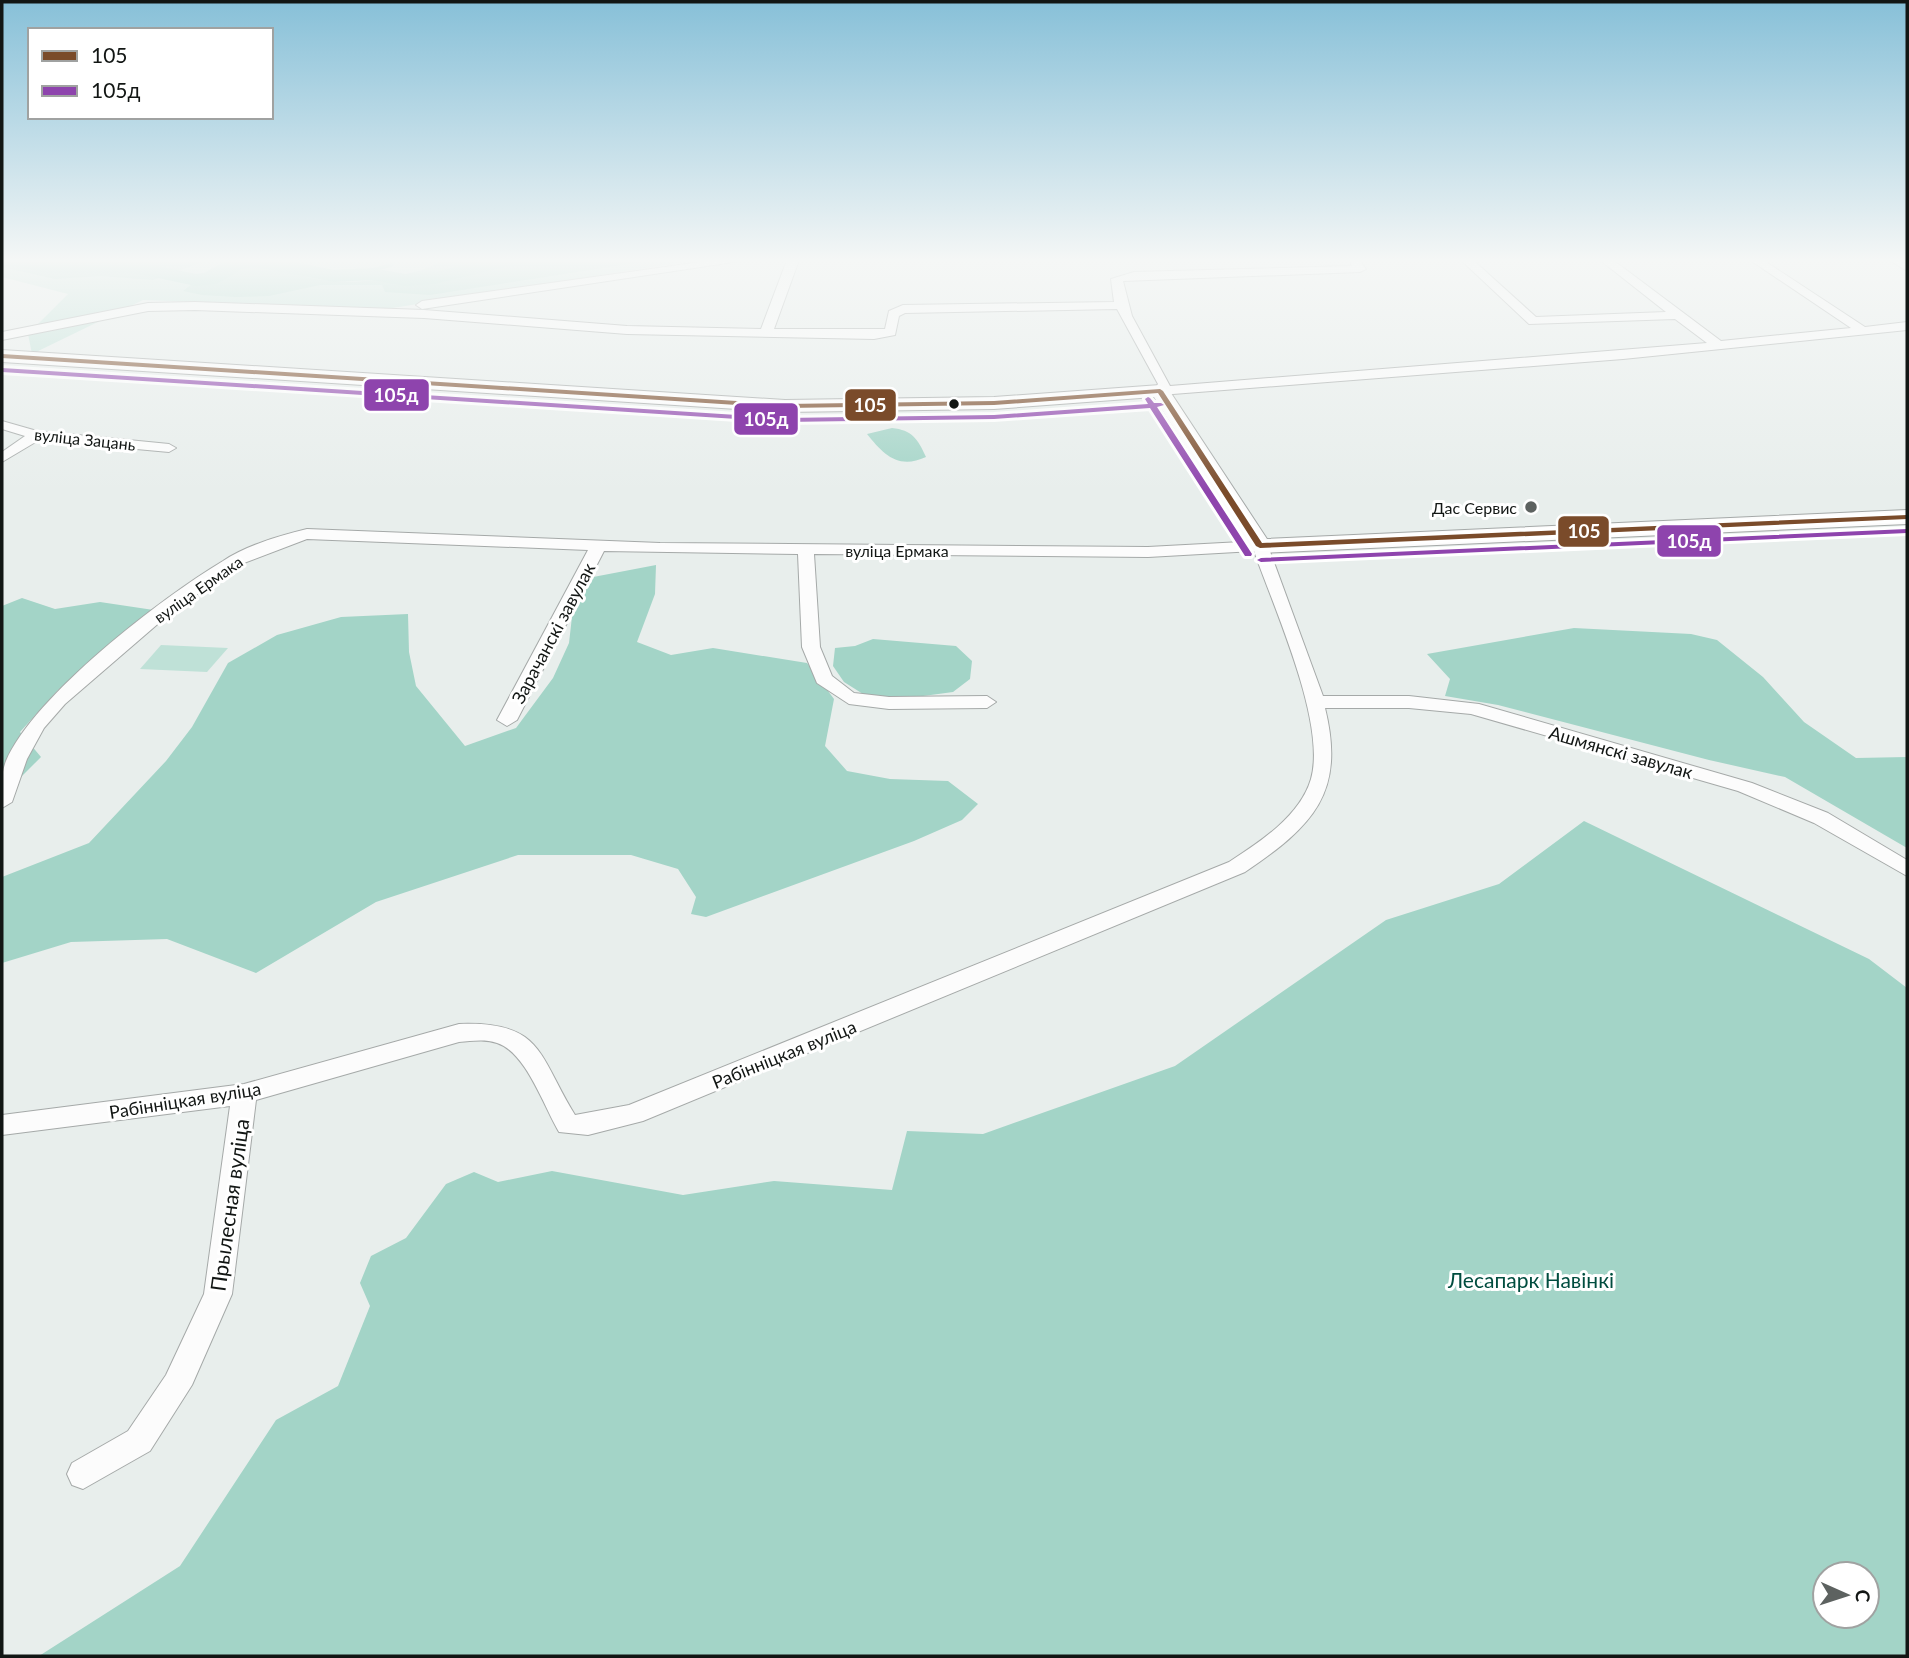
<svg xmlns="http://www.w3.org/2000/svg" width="1909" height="1658" font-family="Lato,sans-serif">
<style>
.green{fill:#bfe1d7}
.forest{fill:#a3d4c7;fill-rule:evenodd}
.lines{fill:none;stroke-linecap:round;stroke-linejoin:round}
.stream{stroke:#95d1c1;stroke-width:3.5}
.river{fill:#95d1c1;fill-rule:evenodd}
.street-casing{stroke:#a5a9a8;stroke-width:2}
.secondary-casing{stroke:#a5a9a8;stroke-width:2}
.street{fill:#fcfcfc;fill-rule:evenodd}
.secondary{fill:#fcfcfc;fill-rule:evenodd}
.bus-1-casing{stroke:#fff;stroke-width:6}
.bus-2-casing{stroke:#fff;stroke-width:6}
.bus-1{fill:#7a4b2a;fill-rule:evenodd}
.bus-2{fill:#8e44ad;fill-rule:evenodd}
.bus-dot{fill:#121614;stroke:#fff;stroke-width:2.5}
.poi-dot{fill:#5d6260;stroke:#fff;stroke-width:2.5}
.labels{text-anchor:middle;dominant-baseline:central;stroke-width:6;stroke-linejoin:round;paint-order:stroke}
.far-street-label{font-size:16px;fill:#121614;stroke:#fff}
.far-poi-label{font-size:16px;fill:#121614;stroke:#fff;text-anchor:end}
.street-label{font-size:18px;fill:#121614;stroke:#fff}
.near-street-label{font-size:21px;fill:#121614;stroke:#fff}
.near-park-label{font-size:21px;fill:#014d3f;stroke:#fff}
.line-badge{stroke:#fff;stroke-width:2.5}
.badge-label{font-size:19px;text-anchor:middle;font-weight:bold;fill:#fff}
</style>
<rect width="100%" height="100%" fill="#e8eeec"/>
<path class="green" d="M2,260H696L386,309L143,300L32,354L28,334L68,294L2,277Z
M161,645L228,648L207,672L140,669Z"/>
<path class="forest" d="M2,260H208L153,280L101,276L55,279L2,267Z
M441,260H655L430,295L385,292L382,285H320L269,296L236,297L202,295L183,291C241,243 268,274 331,281C355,284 377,280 400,275C415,272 429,270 441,260Z
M892,428C912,430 918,439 926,457C898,470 883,454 867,434Z
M656,565L655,594L637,642L671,655L713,648L807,663L834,699L825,746L847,771L890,779L948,781L978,804L962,820L914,841L706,917L691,914L696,897L678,869L631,855H518L376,902L256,973L167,939L71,942L2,963V877L89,843L166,761L192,727L228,663L277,635L341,617L408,614L409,652L416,686L465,746L516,728L553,678L569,643L573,608L588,578Z
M22,598L55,609L100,602L167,612L58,690L20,732L41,757L2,796V606Z
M1574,628L1691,634L1717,640L1763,677L1804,722L1856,758L1907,757V848L1785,777L1709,760L1498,705L1445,696L1450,679L1427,654Z
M873,639L956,646L972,661L970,679L953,692L901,699L863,694L844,682L833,666L835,648L855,646Z
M1584,821L1869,959L1907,988V1656H39L180,1566L276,1420L338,1386L370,1306L360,1283L371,1256L406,1238L446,1184L474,1172L498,1182L552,1171L683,1195L774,1181L892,1190L907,1131L983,1134L1175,1066L1386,920L1499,884ZM1867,1574V1616H1825V1574Z"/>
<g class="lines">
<path class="stream" d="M358,274L391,265"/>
<path class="river" d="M2,260L134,261L196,274L204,273L227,260H285L334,270L372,268L405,274L435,272L482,260H520L517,264L435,284L405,286L372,280L334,282L255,267L242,269L217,284L196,286L134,273H46L4,264Z"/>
<g class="street-casing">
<path id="street" d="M715,260H747L422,309L416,305L422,301Z
M787,260H799L774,329H885L889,311L903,305L1114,302L1111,279L1134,272L1352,266L1349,260H1359L1366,269L1360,272L1123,281L1132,316L1170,386L1707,343L1675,319L1529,324L1461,260H1473L1536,317L1666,312L1600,260H1613L1721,341L1851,328L1750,260H1763L1865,327L1907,322V330L1623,359L1160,395L1153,391L1158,384L1117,309L905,313L899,316L895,335L874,339L627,334L424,318L195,310L148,311L2,340V332L148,303L195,302L424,310L627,326L761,329Z
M1889,260L1907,263V271Z
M2,421L37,431L169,444L176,448L169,452L39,440L2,462V452L25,436L2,429Z
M307,529L660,543L1148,547L1260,541L1268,546L1323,696H1409L1479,704L1752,783L1828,813L1907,860V876L1814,823L1738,791L1471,714L1409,708H1325C1346,793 1313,826 1245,872L643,1121L588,1135L559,1132C544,1107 526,1052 497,1043C485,1039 472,1041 459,1042L256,1100L232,1294L192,1385L150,1451L83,1489L72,1485L67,1474L72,1463L128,1431L166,1375L204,1294L230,1106L2,1135V1115L244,1084L459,1024C543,1021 538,1055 575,1115L629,1105L1229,862C1260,842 1300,816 1311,779C1327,723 1273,606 1254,551L1148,557L814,554L820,647L832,676L854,693L889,697L987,696L996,702L987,708L889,709L849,704L817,683L802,647L798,554L604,551L517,720L507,726L497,720L588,550L307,539L236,566L167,616L65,704L44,728L27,759L12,802L2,808C2,792 0,776 6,761C34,696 161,598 223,561C247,545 279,536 307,529Z"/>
</g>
<g class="secondary-casing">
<path id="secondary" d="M2,350L785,400L994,397L1160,385L1167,387L1267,539L1907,510V524L1260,553L1249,546L1154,397L994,409L785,412L2,362Z"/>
</g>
<use href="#street" class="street"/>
<use href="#secondary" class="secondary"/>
<g class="bus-1-casing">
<path id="bus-1" d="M2,354L785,404L994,401L1160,389L1163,391L1262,543L1907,515V519L1260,548L1256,546L1158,393L994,405L785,408L2,358Z"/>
</g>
<g class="bus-2-casing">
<path id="bus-2" d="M2,368L784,418L994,415L1148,404L1145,399L1148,397L1150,398L1154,403H1161L1164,405L1157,407L1252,554L1251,556H1245L1150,408L994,419L784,422L2,372Z
M1907,529V533L1261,562L1257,560L1261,558Z"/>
</g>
<use href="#bus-1" class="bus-1"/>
<use href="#bus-2" class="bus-2"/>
</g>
<linearGradient id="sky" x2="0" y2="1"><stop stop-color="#87c0d8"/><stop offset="0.53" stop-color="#f5f7f6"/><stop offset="1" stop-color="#f5f7f6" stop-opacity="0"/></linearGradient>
<rect width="1909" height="492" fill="url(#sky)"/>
<circle class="bus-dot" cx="954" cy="404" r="6"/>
<circle class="poi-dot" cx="1531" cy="507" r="7"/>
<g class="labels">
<g class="far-street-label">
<text transform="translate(85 439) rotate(6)">вуліца Зацань</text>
<text x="897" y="550">вуліца Ермака</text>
<text transform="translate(198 589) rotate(-35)">вуліца Ермака</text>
</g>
<g class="far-poi-label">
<text x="1517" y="507">Дас Сервис</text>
</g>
<g class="street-label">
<text transform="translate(553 633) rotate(-62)">Зарачанскі завулак</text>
<text transform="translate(1621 752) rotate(16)">Ашмянскі завулак</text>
<text transform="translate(784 1054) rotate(-22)">Рабінніцкая вуліца</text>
<text transform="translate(185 1100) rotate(-9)">Рабінніцкая вуліца</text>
</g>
<g class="near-street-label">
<text transform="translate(229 1205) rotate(-82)">Прылесная вуліца</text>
</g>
<g class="near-park-label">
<text x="1531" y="1279">Лесапарк Навінкі</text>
</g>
</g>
<g class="line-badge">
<rect x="363" y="378" width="67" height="34" rx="7" fill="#8e44ad"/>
<rect x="844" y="388" width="53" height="34" rx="7" fill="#7a4b2a"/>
<rect x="733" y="402" width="66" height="34" rx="7" fill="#8e44ad"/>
<rect x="1557" y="515" width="53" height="33" rx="7" fill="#7a4b2a"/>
<rect x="1656" y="524" width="66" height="34" rx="7" fill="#8e44ad"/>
</g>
<g class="badge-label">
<text x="396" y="402">105д</text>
<text x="870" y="412">105</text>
<text x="766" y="426">105д</text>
<text x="1584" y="538">105</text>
<text x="1689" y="548">105д</text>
</g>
<rect width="1909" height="1658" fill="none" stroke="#121614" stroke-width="7"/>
<rect x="28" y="28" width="245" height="91" fill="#ffffff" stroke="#a0a2a1" stroke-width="2"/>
<rect x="42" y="51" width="35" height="10" fill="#7a4b2a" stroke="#a0a2a1" stroke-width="2"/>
<text x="91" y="63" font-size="21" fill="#121614">105</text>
<rect x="42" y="86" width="35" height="10" fill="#8e44ad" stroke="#a0a2a1" stroke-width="2"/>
<text x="91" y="98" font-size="21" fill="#121614">105д</text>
<g transform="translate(1846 1595) rotate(93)"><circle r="33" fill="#ffffff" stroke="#a0a2a1" stroke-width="2"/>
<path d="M0-5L12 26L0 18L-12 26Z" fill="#5d6260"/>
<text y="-10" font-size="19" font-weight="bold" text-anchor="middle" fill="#121614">С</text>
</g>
</svg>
